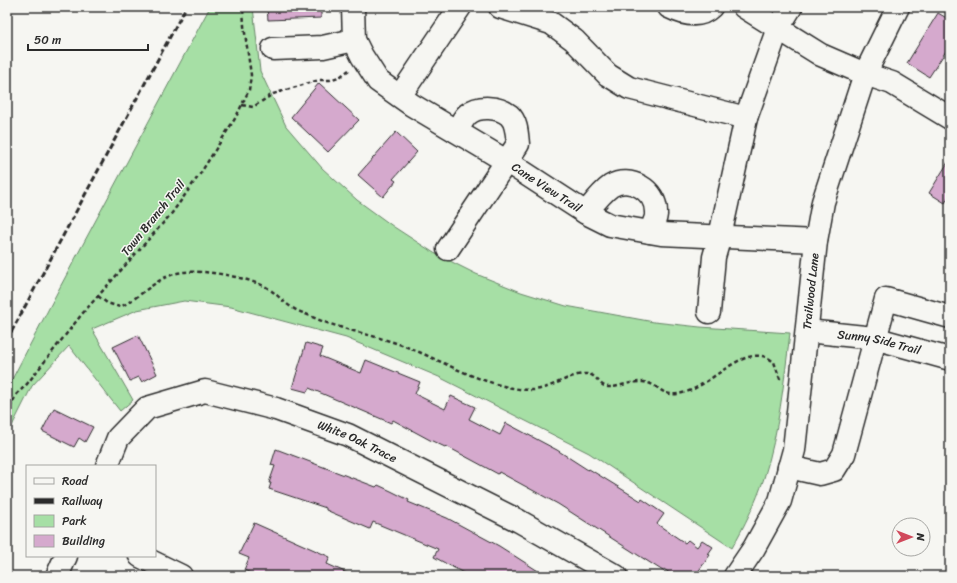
<svg xmlns="http://www.w3.org/2000/svg" width="957" height="583" font-family="Sriracha,sans-serif">
<style>
.green{fill:#a6dfa5;stroke:#688568}
.building{fill:#d5a9cd;stroke:#2b2b2b}
.lines{fill:none;stroke-linecap:round;stroke-linejoin:round}
.minor-casing{stroke:#2b2b2b;stroke-width:25}
.path{stroke:#2b2b2b;stroke-width:2.5;stroke-dasharray:4 3;stroke-linecap:butt}
.minor{stroke:#f6f6f2;stroke-width:22}
.rail{stroke:#2b2b2b;stroke-width:3;stroke-dasharray:6 3;stroke-linecap:butt}
.labels{text-anchor:middle;dominant-baseline:central;stroke-width:3;stroke-linejoin:round;paint-order:stroke}
.street-label{font-size:12px;fill:#2b2b2b;stroke:#f6f6f2}
</style>
<rect width="100%" height="100%" fill="#f6f6f2"/>
<filter id="ink" filterUnits="userSpaceOnUse"><feTurbulence type="fractalNoise" baseFrequency=".025" numOctaves="2"/><feDisplacementMap in="SourceGraphic" scale="8" xChannelSelector="R" yChannelSelector="G"/><feConvolveMatrix kernelMatrix="1 2 1 2 8 2 1 2 1" color-interpolation-filters="sRGB"/></filter>
<g filter="url(#ink)">
<path class="green" d="M210,7H253L260,71L286,126L322,168L357,200L394,227L434,253L476,274L521,292L566,306L654,322L700,327L790,333C784,382 779,431 764,478C756,503 744,526 732,548L589,453L439,377L346,338L231,307L184,301L137,310L92,329L133,400L120,411L69,346L32,386L7,436V389L59,289Z"/>
<path class="building" d="M267,7H321V18L268,20Z
M938,13L950,20V45L929,77L907,63Z
M319,83L359,120L328,152L291,117Z
M396,132L417,152L393,179L396,181L383,197L358,175Z
M950,159V194L945,203L929,193Z
M138,335L157,374L142,382L139,377L130,381L113,347Z
M306,343L323,348L320,356L361,373L366,360L420,382L415,394L445,409L451,396L475,407L469,419L500,435L506,423L557,450L588,470L589,469L641,501L642,499L664,514L657,524L685,543L688,540L697,547L702,540L713,547L708,554L710,555L695,576H674L664,569L663,571L558,504L499,472L498,474L446,446L445,447L430,440L393,420L391,423L309,388L307,392L292,388Z
M54,408L93,427L85,442L79,438L74,447L42,431Z
M276,449L376,487L378,485L391,491L409,500L408,502L447,518L499,546L546,576H469L434,557L438,549L373,522L370,529L326,510V508L269,489L271,483H269L275,466L271,465Z
M254,523L330,557L327,564L354,576H257L244,570L249,558L239,554Z"/>
<g class="lines">
<g class="minor-casing">
<g id="minor">
<path id="s1" d="M353,7L354,40L362,56L378,81L412,105L506,161L586,213L610,225L661,234L816,241"/>
<path d="M500,7L551,23L574,40L608,75L629,88L746,118"/>
<path d="M669,7C681,13 699,19 711,7"/>
<path d="M744,7L821,55L865,74L892,83L950,118"/>
<path d="M273,49L323,47L354,40"/>
<path d="M400,96L460,7"/>
<path d="M586,213C594,203 601,193 611,186C630,175 656,190 656,212C657,218 652,227 650,232"/>
<path d="M448,249L518,144C517,135 517,122 509,115C499,107 479,105 468,114C463,118 460,126 456,131"/>
<path d="M709,312L714,257L720,236L746,118L778,28L791,7"/>
<path id="s2" d="M807,331L874,338L950,359"/>
<path id="s3" d="M107,466L118,438L147,408L205,391L276,409L348,435L519,521L616,576"/>
<path d="M789,467L820,474L834,470L844,454L886,299L950,317"/>
<path d="M140,556L181,576"/>
<path d="M57,576L66,556"/>
<path id="s4" d="M735,576L754,548L780,501L794,450L816,241L823,202L865,74L898,7"/>
</g>
</g>
<path class="path" d="M242,105L253,107L273,94L319,80H330L341,76L349,70
M98,296L107,303L120,307C142,297 160,273 185,272C208,270 245,277 266,287C275,292 282,301 291,307C297,311 304,313 310,316C338,329 370,334 399,344C441,359 484,388 530,390C550,391 568,373 588,374C597,375 599,386 608,387C617,388 630,381 643,382C662,384 660,400 686,392C709,385 738,352 761,356C766,356 771,360 774,362L781,382
M7,414L16,395L27,384L82,314L172,213L200,174L236,117L249,90L251,75L244,26L243,7"/>
<use href="#minor" class="minor"/>
<path class="rail" d="M7,340L186,7"/>
</g>
</g>
<g class="labels">
<g class="street-label">
<text stroke="none"><textPath href="#s1" startOffset="280">Cane View Trail</textPath></text>
<text transform="translate(153 218) rotate(-51)">Town Branch Trail</text>
<text stroke="none"><textPath href="#s4" startOffset="300">Trailwood Lane</textPath></text>
<text stroke="none"><textPath href="#s2" startOffset="73">Sunny Side Trail</textPath></text>
<text stroke="none"><textPath href="#s3" startOffset="293">White Oak Trace</textPath></text>
</g>
</g>
<rect width="957" height="583" fill="none" stroke="#f6f6f2" stroke-width="24"/>
<rect x="12" y="12" width="933" height="559" fill="none" stroke="#2b2b2b" stroke-width="1.5" filter="url(#ink)"/>
<rect x="26" y="465" width="130" height="92" fill="#f6f6f2" stroke="#a5a5a2"/>
<rect x="34" y="478" width="20" height="6" fill="#f6f6f2" stroke="#a5a5a2"/>
<text x="62" y="485" font-size="12" fill="#2b2b2b">Road</text>
<rect x="34" y="498" width="20" height="6" fill="#2b2b2b" stroke="#a5a5a2"/>
<text x="62" y="505" font-size="12" fill="#2b2b2b">Railway</text>
<rect x="34" y="515" width="20" height="12" fill="#a6dfa5" stroke="#a5a5a2"/>
<text x="62" y="525" font-size="12" fill="#2b2b2b">Park</text>
<rect x="34" y="535" width="20" height="12" fill="#d5a9cd" stroke="#a5a5a2"/>
<text x="62" y="545" font-size="12" fill="#2b2b2b">Building</text>
<g transform="translate(911 537) rotate(90)"><circle r="19" fill="#f6f6f2" stroke="#a5a5a2"/>
<path d="M0-3L7 15L0 10L-7 15Z" fill="#d1495b"/>
<text y="-6" font-size="11" font-weight="bold" text-anchor="middle" fill="#2b2b2b">N</text>
</g>
<path d="M28 44v6h120v-6" fill="none" stroke="#2b2b2b" stroke-width="2"/>
<text x="34" y="44" font-size="12" fill="#2b2b2b" stroke="#f6f6f2" stroke-width="3" paint-order="stroke">50 m</text>
</svg>
